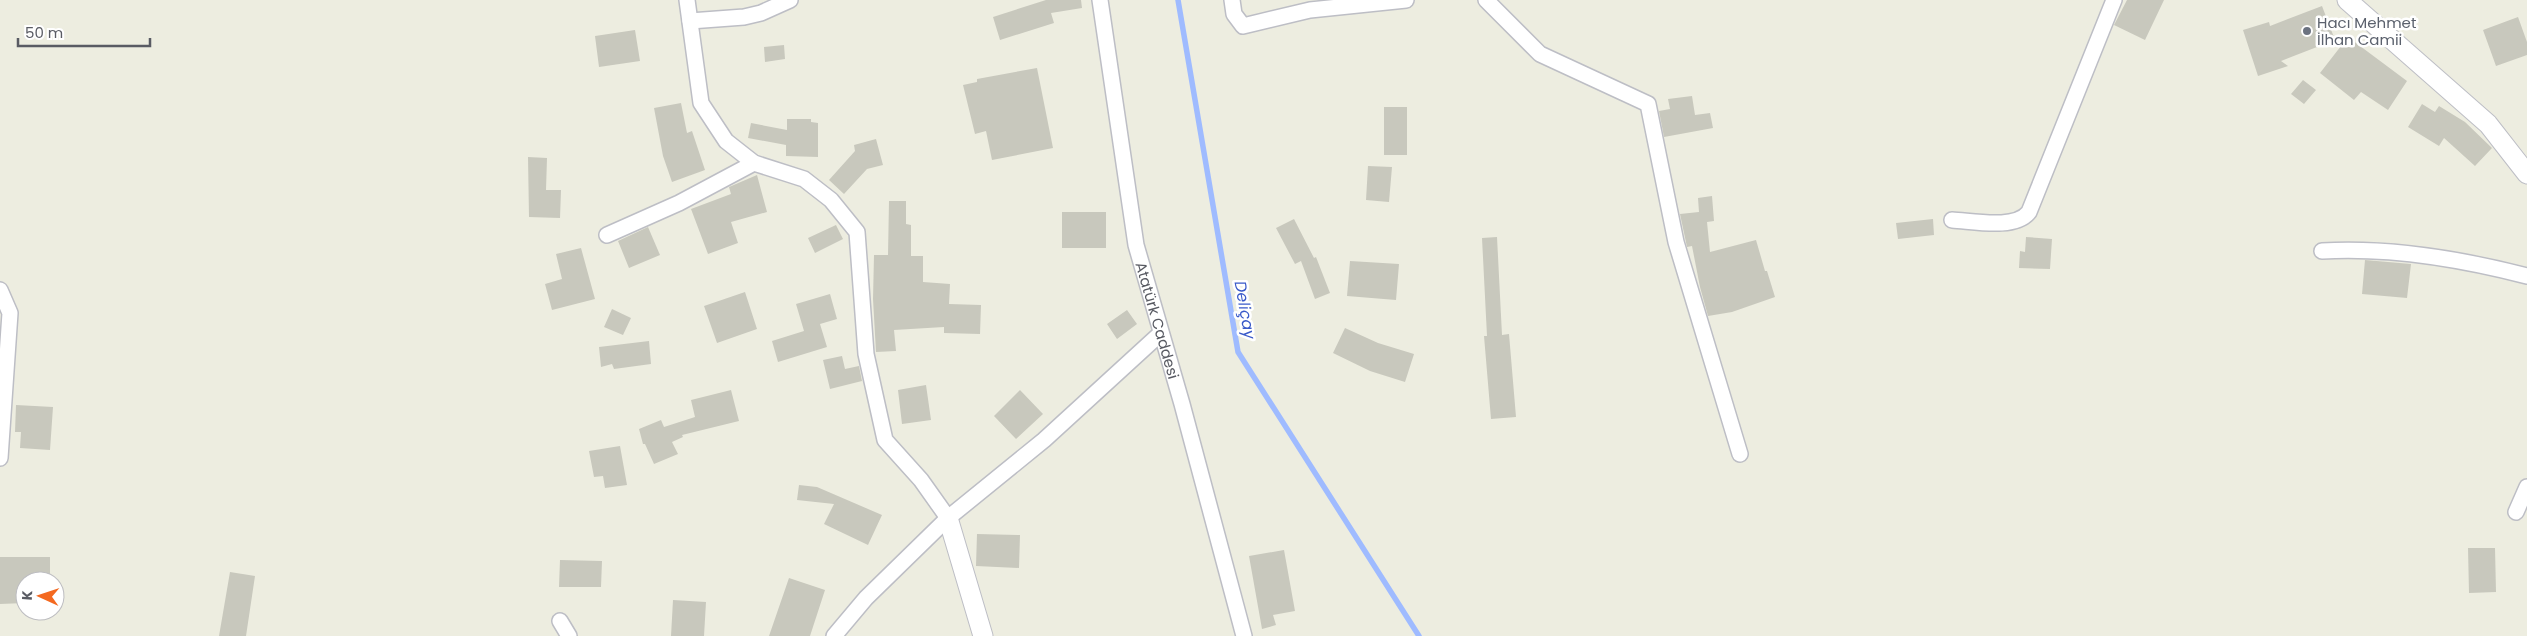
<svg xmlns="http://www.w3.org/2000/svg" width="2527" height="636" font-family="Poppins,sans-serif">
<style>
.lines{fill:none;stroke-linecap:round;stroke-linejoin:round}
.stream{stroke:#9fbbff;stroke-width:5.5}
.building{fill:#c8c8bd}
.minor-casing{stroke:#bdbec5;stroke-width:18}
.tertiary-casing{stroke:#bdbec5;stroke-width:21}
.minor{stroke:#fff;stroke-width:15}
.tertiary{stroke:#fff;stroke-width:19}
.worship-dot{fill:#6b7280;stroke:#fff;stroke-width:2}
.labels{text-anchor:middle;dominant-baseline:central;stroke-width:5;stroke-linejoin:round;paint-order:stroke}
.worship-label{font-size:15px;fill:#5b616d;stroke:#fff;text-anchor:start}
.street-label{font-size:15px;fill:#595b63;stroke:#fff}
.water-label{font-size:16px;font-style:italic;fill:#3a5ac9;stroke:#fff}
</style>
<rect width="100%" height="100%" fill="#edede0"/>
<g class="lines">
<path class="stream" d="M1178,0L1238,352L1419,636"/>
</g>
<path class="building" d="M1046,0H1081L1082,8L1051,13L1054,23L1000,40L993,17Z
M2127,0H2164L2145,40L2114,25Z
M2322,6L2335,40L2281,61L2288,66L2258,76L2243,30L2269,22L2270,26Z
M2518,17L2527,42V55L2496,66L2483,30Z
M635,30L640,61L599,67L595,36Z
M2348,37L2407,81L2388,110L2361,92L2354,100L2320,73Z
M784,45L785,59L765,62L764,47Z
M1037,68L1053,148L992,160L986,131L975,134L963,85L977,82V79Z
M2303,80L2316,90L2304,104L2291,94Z
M1692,96L1695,115L1710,113L1713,128L1664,137L1659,111L1670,109L1668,99Z
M681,103L687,133L692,131L705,170L672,182L663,156L654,108Z
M2422,104L2435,112L2439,106L2465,122L2492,148L2475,166L2444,138L2439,146L2408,127Z
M1384,107H1407V155H1384Z
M787,119H811V122L818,123V157L786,156V145L748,138L751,123L787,130Z
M876,139L883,165L867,169L844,194L829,180L855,151L854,145Z
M528,157L547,158L546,190H561L560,218L529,217Z
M1368,166L1392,167L1389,202L1366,200Z
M757,175L767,212L731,222L738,243L708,254L691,209L731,194L729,187Z
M1712,196L1714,221L1707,222L1710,252L1756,240L1765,271H1767L1775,297L1732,312L1708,316L1700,287L1692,246L1687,247L1680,214L1699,212L1698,198Z
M889,201H906V224L911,225V256H923V282L950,284L949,304L981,305L980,334L944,333V327L894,330L896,351L876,352L873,299L874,255H888Z
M1062,212H1106V248H1062Z
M1294,219L1314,258L1316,257L1330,293L1315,299L1301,261L1295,264L1276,228Z
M1933,219L1934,235L1898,239L1896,223Z
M836,225L843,239L815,253L808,238Z
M648,227L660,255L629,268L618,241Z
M1497,237L1502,335L1509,334L1516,417L1491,419L1484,336H1487L1482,238Z
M2026,237L2052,239L2050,269L2019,268L2020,251L2025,252Z
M581,248L595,299L552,310L545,284L562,279L556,254Z
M2365,260L2411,264L2407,298L2362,294Z
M1350,261L1399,264L1396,300L1347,296Z
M745,292L757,329L717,343L704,306Z
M830,294L837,319L820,324L827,347L778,362L772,341L804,331L796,304Z
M612,309L631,318L623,335L604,327Z
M1127,310L1137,324L1117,339L1107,324Z
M1345,328L1378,343L1414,354L1405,382L1370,371L1333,353Z
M649,341L651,364L614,369L612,364L601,367L599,347Z
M842,356L845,369L859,366L862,381L830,389L823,360Z
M926,385L931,420L902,424L898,390Z
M731,390L739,421L682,435L683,437L672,442L678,454L654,464L645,444H643L639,429L661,420L664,427L695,417L691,400Z
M1020,390L1043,414L1016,439L994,416Z
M16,405L53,407L50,450L20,448L21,432H15Z
M620,446L627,485L605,488L603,476L594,477L589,451Z
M799,485L817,487L882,515L868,545L824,524L834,504L797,500Z
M977,534L1020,535L1019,568L976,566Z
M2468,548H2495L2496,592L2469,593Z
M1284,550L1295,611L1273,615L1276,625L1262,629L1249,556Z
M0,557H50V581H25V603L0,604Z
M560,560L602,561L601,587H559Z
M230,572L255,576L246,636H219Z
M789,578L825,590L810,636H769Z
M673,600L706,602L704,636H671Z"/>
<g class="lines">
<g class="minor-casing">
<g id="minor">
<path d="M687,0L701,103L726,141L754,163L804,179L831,200L857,232L866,354L885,440L921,480L948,518"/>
<path id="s1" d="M1100,0L1136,245L1182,404L1244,636"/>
<path d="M1232,0L1234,14L1243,26L1310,10L1406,0"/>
<path d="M1486,0L1540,54L1648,104L1676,242L1740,454"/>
<path d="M690,21L744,17L761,13L790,0"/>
<path d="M1952,220C1973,221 2015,230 2029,212L2114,0"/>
<path d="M607,235L679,203L754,163"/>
<path d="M2322,251C2391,247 2461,259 2527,276"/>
<path d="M0,290L10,313L0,458"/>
<path d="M2516,512L2527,487"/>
<path d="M560,621L569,636"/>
<path d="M834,636L866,598L948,518L1044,440L1161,333"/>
</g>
</g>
<g class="tertiary-casing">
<path id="tertiary" d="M2347,0L2488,124L2527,174
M948,518L983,636"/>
</g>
<use href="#minor" class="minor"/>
<use href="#tertiary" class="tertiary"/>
</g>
<circle class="worship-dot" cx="2307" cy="31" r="5"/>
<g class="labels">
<g class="worship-label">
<text x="2317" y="22">Hacı Mehmet<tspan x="2317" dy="17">İlhan Camii</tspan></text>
</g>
<g class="street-label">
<text stroke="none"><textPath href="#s1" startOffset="326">Atatürk Caddesi</textPath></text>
</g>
<g class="water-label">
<text transform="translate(1245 310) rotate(80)">Deliçay</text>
</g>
</g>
<g transform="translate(40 596) rotate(273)"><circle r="24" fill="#ffffff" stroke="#bdbdc1"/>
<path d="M0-4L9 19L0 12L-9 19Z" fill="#f46920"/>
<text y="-8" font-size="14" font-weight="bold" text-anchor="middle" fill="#595b63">K</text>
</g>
<path d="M18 38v8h132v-8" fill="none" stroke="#595b63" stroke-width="2.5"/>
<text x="25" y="38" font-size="15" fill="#595b63" stroke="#ffffff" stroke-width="4" paint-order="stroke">50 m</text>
</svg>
